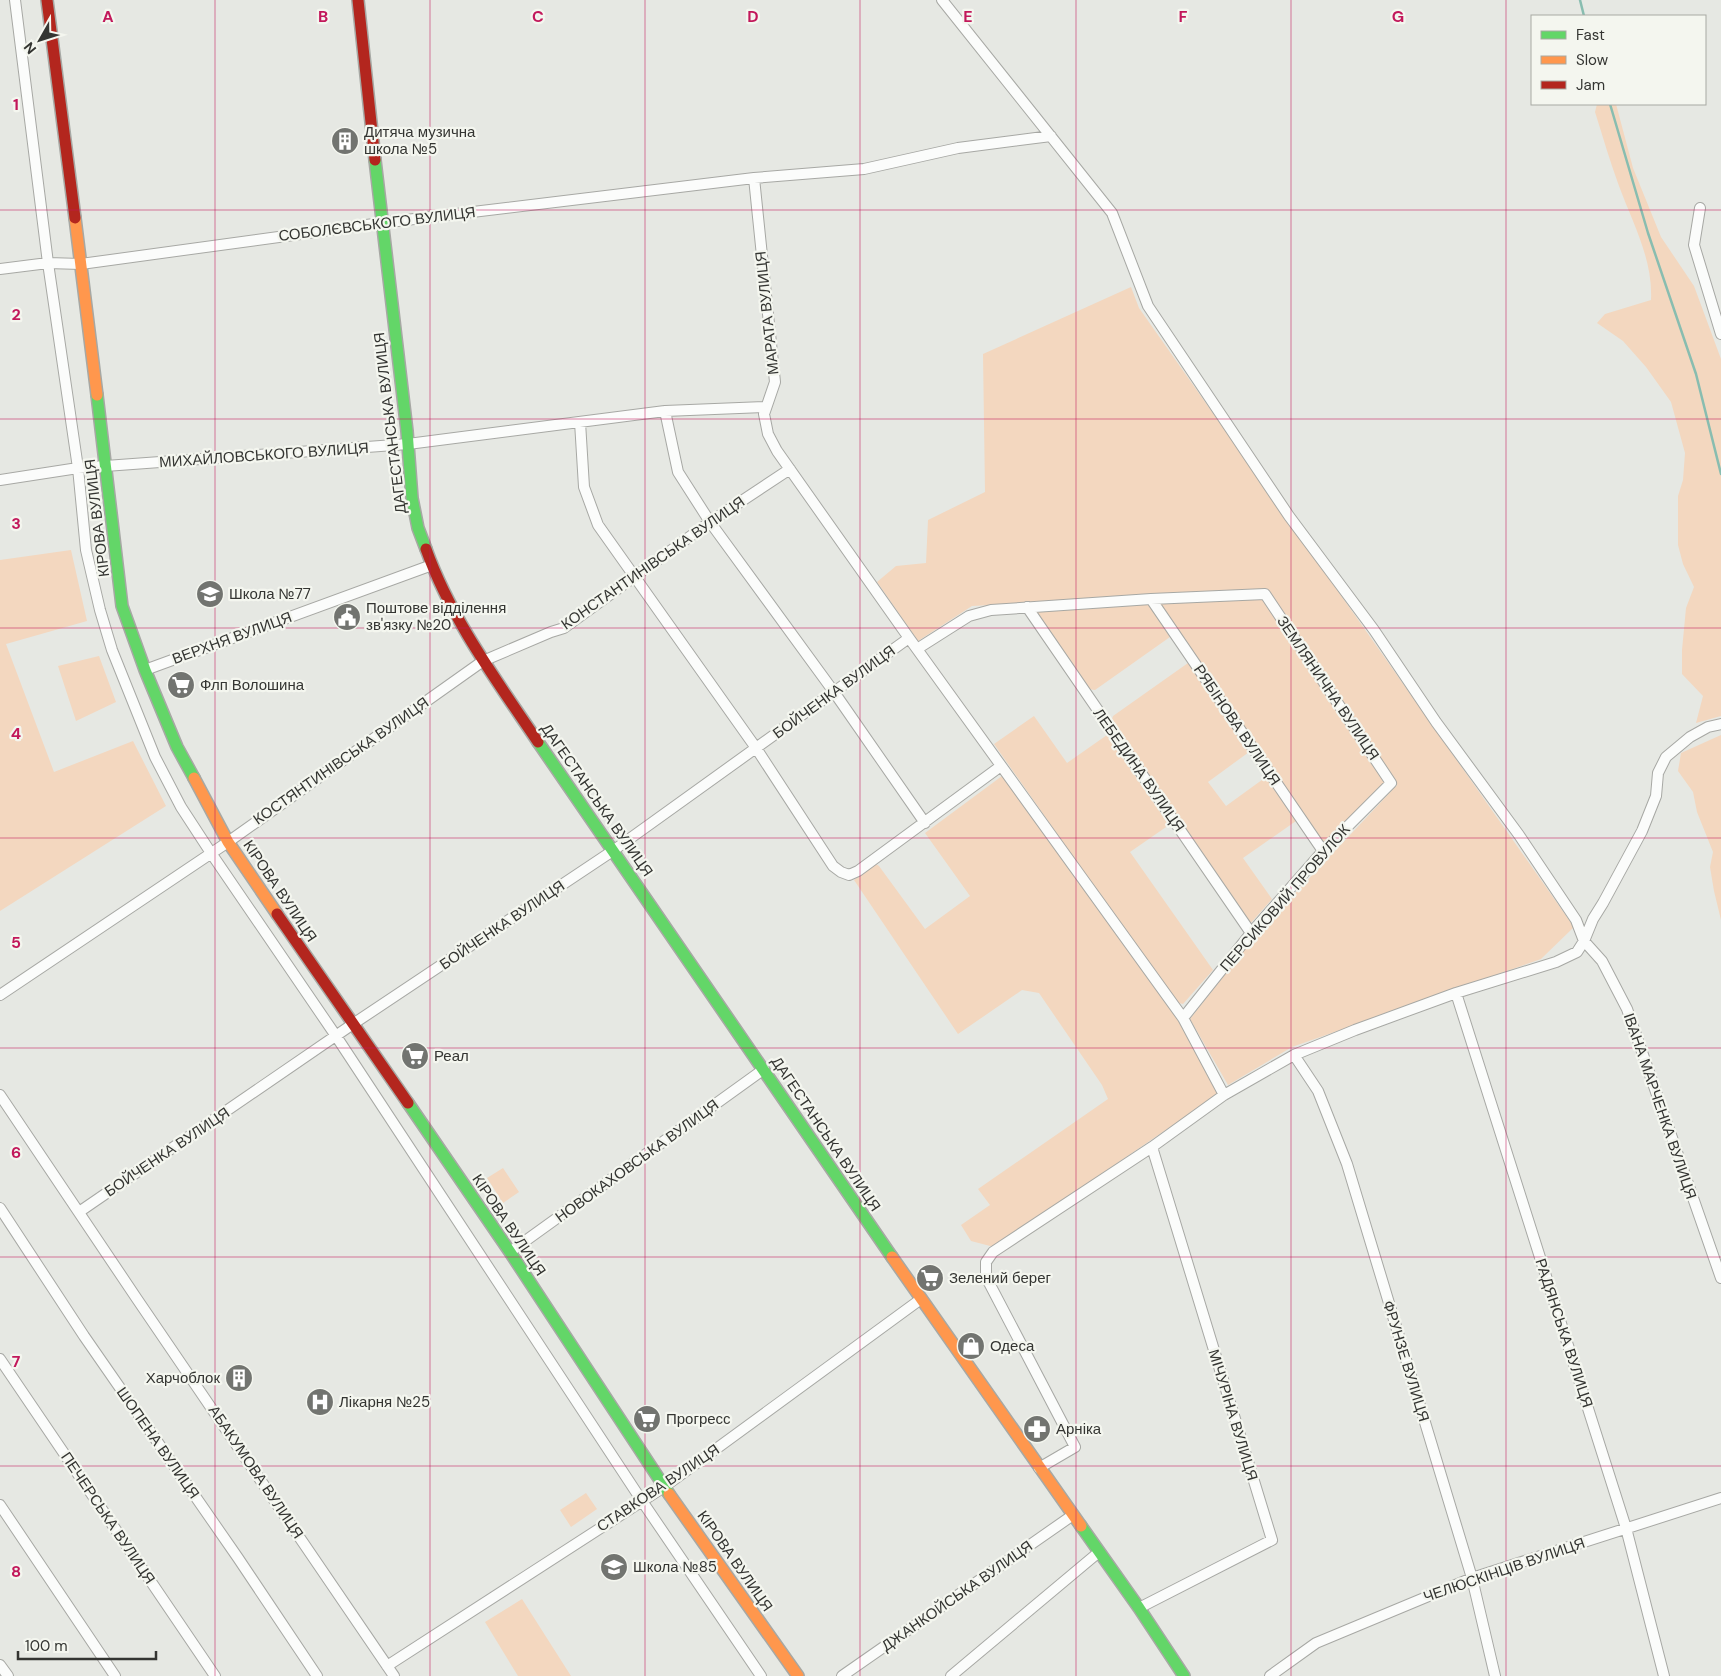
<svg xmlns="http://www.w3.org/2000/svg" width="1721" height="1676" font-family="'DM Sans',sans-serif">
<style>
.green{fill:#f3d7bf}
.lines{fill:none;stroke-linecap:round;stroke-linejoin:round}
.stream{stroke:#88bdb0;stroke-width:2.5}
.street-casing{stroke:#a7a8a4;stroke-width:12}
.fast-casing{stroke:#a7a8a4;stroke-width:14}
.slow-casing{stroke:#a7a8a4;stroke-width:14}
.jam-casing{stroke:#a7a8a4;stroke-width:14}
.street{stroke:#fbfcfb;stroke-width:10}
.fast{stroke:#63d668;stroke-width:11}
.slow{stroke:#ff974d;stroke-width:11}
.jam{stroke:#b3261e;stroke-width:11}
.grid{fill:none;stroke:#c2185b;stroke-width:1;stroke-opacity:0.55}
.labels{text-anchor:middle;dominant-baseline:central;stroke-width:4.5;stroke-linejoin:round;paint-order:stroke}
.poi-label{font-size:15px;fill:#343532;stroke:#f4f6ef;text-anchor:start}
.street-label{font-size:15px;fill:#343532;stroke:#f4f6ef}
.grid-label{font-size:16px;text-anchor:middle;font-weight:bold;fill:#c2185b;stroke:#f4f6ef;stroke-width:4.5;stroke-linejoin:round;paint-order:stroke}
</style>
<rect width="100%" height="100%" fill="#e6e8e3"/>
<path class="green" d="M1597,104H1616L1633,168L1661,237L1694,286L1721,359V716L1696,723L1703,696L1682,674V650L1686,608L1694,587L1683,564L1678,545V496L1683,480L1685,453L1671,402L1646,367L1623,341L1597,323L1605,314L1651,300C1653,259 1633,224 1619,186C1610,162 1603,137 1595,112Z
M1131,287L1139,308L1574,927L1541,959L1292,1047L1228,1085L1190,1019L1255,936L1397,785L1269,590L972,606L918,641L877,582L896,566L926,563L928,520L985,492L983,354Z
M71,550L87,621L6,644L54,772L133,741L166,806L0,911V560Z
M1262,597L1386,783L1324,845L1156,601Z
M1146,601L1170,637L1095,690L1088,689L1033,610Z
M99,656L116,702L76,721L58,666Z
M1188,663L1249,752L1208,782L1226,806L1266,777L1296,821L1243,858L1272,899L1250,924L1111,722L1113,716Z
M1034,716L1067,763L1107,735L1169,825L1130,852L1213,970L1183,1004L1175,1002L994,744Z
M1721,735V920L1714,891L1710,867L1713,852L1697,812L1693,792L1678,771L1681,753Z
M1002,776L1178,1016L1220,1093L994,1247L971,1241L961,1225L990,1205L978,1189L1108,1099L1102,1085L1039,993L1022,990L958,1034L854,880L876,864L879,866L925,929L970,896L925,833Z
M503,1168L519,1192L503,1203L487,1178Z
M586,1493L597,1509L571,1527L560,1510Z
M522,1599L571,1676H518L485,1622Z"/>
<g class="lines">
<path class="stream" d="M1580,0L1584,16
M1610,104L1648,233L1696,374L1721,474"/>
<g class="street-casing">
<path id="street" d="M15,0L48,263L78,468L86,550L100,610L112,650L155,757L181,807L211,853L336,1036L642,1501L761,1676
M942,0L1112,213L1148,306L1289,516L1374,630L1436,722L1519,835L1576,920L1584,941L1602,961L1627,1009L1721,1278
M754,178L775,382L764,414L768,434L777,451L909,638
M1700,208L1694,245L1721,334
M0,269L48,263L81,264L381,223L754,178L864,169L958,148L1051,136
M665,411L678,472L710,522L834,692L925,823
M580,422L584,487L598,525L756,748L833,866L841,872L849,875L858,871L1001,766
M0,480L78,468L408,444L665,411L766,407
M1151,599L1323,851
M1027,607L1251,933
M917,649L969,616L991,610L1151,599L1265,594L1391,783L1323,851L1251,933L1183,1018
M145,670L432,565
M1456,993L1626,1528L1664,1676
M0,995L228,842L483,661L551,632L564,628L710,522L790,469
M1294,1055L1318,1091L1347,1164L1472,1578L1495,1676
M0,1095L137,1299L394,1676
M0,1208L84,1336L238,1558L317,1676
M79,1212L353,1024L614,850L909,638L1183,1018L1224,1095
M510,1252L764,1069
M0,1359L215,1676
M1039,1468L1075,1447L986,1277V1262L993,1252L1152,1147L1224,1095L1294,1055L1355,1030L1456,993L1556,962L1577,952L1584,941L1593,919L1603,903L1642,831L1656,796L1658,773L1666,757L1690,737L1708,727L1721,724
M0,1505L115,1676
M1139,1608L1272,1540L1152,1147
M0,1665L8,1676
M387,1666L664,1487L921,1299
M842,1676L1073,1515
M951,1676L1099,1552
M1270,1676L1316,1643L1472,1578L1721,1498"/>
</g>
<g class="fast-casing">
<path id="fast" d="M375,160L407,431L412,498L418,528L426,549
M97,395L122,606L145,670L177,747L194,778
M538,742L892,1257
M408,1103L510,1252L669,1494
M1081,1526L1139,1608L1184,1676"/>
</g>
<g class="slow-casing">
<path id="slow" d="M75,218L97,395
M194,778L228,842L277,914
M892,1257L1081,1526
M669,1494L798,1676"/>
</g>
<g class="jam-casing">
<path id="jam" d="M47,0L75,218
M358,0L375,160
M426,549C451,619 497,681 538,742
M277,914L408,1103"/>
</g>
<use href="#street" class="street"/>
<use href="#fast" class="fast"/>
<use href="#slow" class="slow"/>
<use href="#jam" class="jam"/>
</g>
<path class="grid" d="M215,0V1676M430,0V1676M645,0V1676M860,0V1676M1076,0V1676M1291,0V1676M1506,0V1676M0,210H1721M0,419H1721M0,628H1721M0,838H1721M0,1048H1721M0,1257H1721M0,1466H1721"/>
<defs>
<g id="building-disc" transform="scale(1.4375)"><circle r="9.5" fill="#727470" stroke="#f4f6ef"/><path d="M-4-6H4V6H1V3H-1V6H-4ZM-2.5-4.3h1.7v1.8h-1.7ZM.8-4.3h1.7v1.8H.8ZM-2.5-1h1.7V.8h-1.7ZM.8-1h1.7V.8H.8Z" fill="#fff"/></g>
<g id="school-disc" transform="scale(1.4375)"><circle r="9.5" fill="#727470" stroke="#f4f6ef"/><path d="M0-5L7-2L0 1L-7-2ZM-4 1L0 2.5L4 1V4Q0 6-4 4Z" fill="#fff"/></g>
<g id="civic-disc" transform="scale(1.4375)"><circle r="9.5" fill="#727470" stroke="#f4f6ef"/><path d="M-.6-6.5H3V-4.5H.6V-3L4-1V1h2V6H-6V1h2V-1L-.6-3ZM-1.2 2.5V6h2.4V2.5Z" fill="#fff"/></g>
<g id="supermarket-disc" transform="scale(1.4375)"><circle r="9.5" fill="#727470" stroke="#f4f6ef"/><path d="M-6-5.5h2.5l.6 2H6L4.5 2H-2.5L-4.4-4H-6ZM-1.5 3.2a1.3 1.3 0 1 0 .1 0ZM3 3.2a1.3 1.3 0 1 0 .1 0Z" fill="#fff"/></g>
<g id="shop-disc" transform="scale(1.4375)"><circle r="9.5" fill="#727470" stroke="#f4f6ef"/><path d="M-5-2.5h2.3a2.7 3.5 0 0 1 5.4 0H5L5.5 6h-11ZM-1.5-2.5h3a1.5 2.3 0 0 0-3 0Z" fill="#fff"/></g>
<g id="hospital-disc" transform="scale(1.4375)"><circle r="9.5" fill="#727470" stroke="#f4f6ef"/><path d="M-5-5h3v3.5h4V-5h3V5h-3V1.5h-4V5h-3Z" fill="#fff"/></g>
<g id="pharmacy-disc" transform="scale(1.4375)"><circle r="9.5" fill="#727470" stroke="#f4f6ef"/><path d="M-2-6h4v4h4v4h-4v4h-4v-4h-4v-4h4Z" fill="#fff"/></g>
</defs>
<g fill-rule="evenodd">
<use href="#building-disc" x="345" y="141"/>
<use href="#school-disc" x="210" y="594"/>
<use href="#civic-disc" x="347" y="617"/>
<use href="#supermarket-disc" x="181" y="685"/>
<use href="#supermarket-disc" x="415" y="1056"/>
<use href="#supermarket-disc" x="930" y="1278"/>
<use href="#shop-disc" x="971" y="1346"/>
<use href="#building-disc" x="239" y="1378"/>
<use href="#hospital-disc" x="320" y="1402"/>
<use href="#supermarket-disc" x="647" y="1419"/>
<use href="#pharmacy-disc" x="1037" y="1429"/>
<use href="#school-disc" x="614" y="1567"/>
</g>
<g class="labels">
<g class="poi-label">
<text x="364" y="132">Дитяча музична<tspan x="364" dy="17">школа №5</tspan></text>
<text x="229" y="594">Школа №77</text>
<text x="366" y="608">Поштове відділення<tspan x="366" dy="17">зв'язку №20</tspan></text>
<text x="200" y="685">Флп Волошина</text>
<text x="434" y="1056">Реал</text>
<text x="949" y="1278">Зелений берег</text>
<text x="990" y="1346">Одеса</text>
<text x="220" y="1378" text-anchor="end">Харчоблок</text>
<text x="339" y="1402">Лікарня №25</text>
<text x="666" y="1419">Прогресс</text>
<text x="1056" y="1429">Арніка</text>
<text x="633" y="1567">Школа №85</text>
</g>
<g class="street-label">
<text transform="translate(377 224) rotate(-7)">СОБОЛЄВСЬКОГО ВУЛИЦЯ</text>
<text transform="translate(767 313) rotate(-96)">МАРАТА ВУЛИЦЯ</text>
<text transform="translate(390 423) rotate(-97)">ДАГЕСТАНСЬКА ВУЛИЦЯ</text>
<text transform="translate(264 455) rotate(-4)">МИХАЙЛОВСЬКОГО ВУЛИЦЯ</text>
<text transform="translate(97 518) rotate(-97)">КІРОВА ВУЛИЦЯ</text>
<text transform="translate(653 563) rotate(-35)">КОНСТАНТИНІВСЬКА ВУЛИЦЯ</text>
<text transform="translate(232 638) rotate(-20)">ВЕРХНЯ ВУЛИЦЯ</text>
<text transform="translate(1328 688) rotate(56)">ЗЕМЛЯНИЧНА ВУЛИЦЯ</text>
<text transform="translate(834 692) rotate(-36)">БОЙЧЕНКА ВУЛИЦЯ</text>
<text transform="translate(1237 725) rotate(56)">РЯБІНОВА ВУЛИЦЯ</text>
<text transform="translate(341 761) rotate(-35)">КОСТЯНТИНІВСЬКА ВУЛИЦЯ</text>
<text transform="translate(1139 770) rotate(55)">ЛЕБЕДИНА ВУЛИЦЯ</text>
<text transform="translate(597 800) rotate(55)">ДАГЕСТАНСЬКА ВУЛИЦЯ</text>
<text transform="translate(280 891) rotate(56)">КІРОВА ВУЛИЦЯ</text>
<text transform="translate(1285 898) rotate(-49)">ПЕРСИКОВИЙ ПРОВУЛОК</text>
<text transform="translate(502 925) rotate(-34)">БОЙЧЕНКА ВУЛИЦЯ</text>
<text transform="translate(1660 1106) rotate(71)">ІВАНА МАРЧЕНКА ВУЛИЦЯ</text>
<text transform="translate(826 1134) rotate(56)">ДАГЕСТАНСЬКА ВУЛИЦЯ</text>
<text transform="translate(167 1152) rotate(-34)">БОЙЧЕНКА ВУЛИЦЯ</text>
<text transform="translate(637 1161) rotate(-36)">НОВОКАХОВСЬКА ВУЛИЦЯ</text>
<text transform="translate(509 1225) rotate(56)">КІРОВА ВУЛИЦЯ</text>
<text transform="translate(1564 1333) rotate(72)">РАДЯНСЬКА ВУЛИЦЯ</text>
<text transform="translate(1406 1361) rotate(73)">ФРУНЗЕ ВУЛИЦЯ</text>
<text transform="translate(1233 1415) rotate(73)">МІЧУРІНА ВУЛИЦЯ</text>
<text transform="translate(158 1443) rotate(55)">ШОПЕНА ВУЛИЦЯ</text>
<text transform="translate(256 1472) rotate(56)">АБАКУМОВА ВУЛИЦЯ</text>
<text transform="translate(658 1488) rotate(-34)">СТАВКОВА ВУЛИЦЯ</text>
<text transform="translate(108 1518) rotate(56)">ПЕЧЕРСЬКА ВУЛИЦЯ</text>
<text transform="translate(735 1561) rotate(55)">КІРОВА ВУЛИЦЯ</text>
<text transform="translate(1504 1570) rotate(-19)">ЧЕЛЮСКІНЦІВ ВУЛИЦЯ</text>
<text transform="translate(957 1596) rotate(-35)">ДЖАНКОЙСЬКА ВУЛИЦЯ</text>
</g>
</g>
<g class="grid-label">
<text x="108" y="22">A</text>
<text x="323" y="22">B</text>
<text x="538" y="22">C</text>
<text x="753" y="22">D</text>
<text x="968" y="22">E</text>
<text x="1183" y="22">F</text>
<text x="1398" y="22">G</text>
<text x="16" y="110">1</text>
<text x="16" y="320">2</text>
<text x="16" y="529">3</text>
<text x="16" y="739">4</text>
<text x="16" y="948">5</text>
<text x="16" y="1158">6</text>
<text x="16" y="1367">7</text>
<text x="16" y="1577">8</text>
</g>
<rect x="1531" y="15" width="175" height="90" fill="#f4f6ef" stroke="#a7a9a3"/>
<rect x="1541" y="31" width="25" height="8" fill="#63d668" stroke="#a7a9a3"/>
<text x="1576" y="40" font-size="15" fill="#343532">Fast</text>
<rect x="1541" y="56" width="25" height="8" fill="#ff974d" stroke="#a7a9a3"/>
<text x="1576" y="65" font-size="15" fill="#343532">Slow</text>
<rect x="1541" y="81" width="25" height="8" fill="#b3261e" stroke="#a7a9a3"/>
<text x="1576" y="90" font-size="15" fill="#343532">Jam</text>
<g transform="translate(40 40) rotate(231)" stroke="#f4f6ef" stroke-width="4" paint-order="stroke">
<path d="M0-4L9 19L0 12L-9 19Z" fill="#343532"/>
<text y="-8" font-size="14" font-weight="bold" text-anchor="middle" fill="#343532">N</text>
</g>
<path d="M18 1651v8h138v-8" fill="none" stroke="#343532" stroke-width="2.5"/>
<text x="25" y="1651" font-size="15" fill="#343532" stroke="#f4f6ef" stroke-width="4" paint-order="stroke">100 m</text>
</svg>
